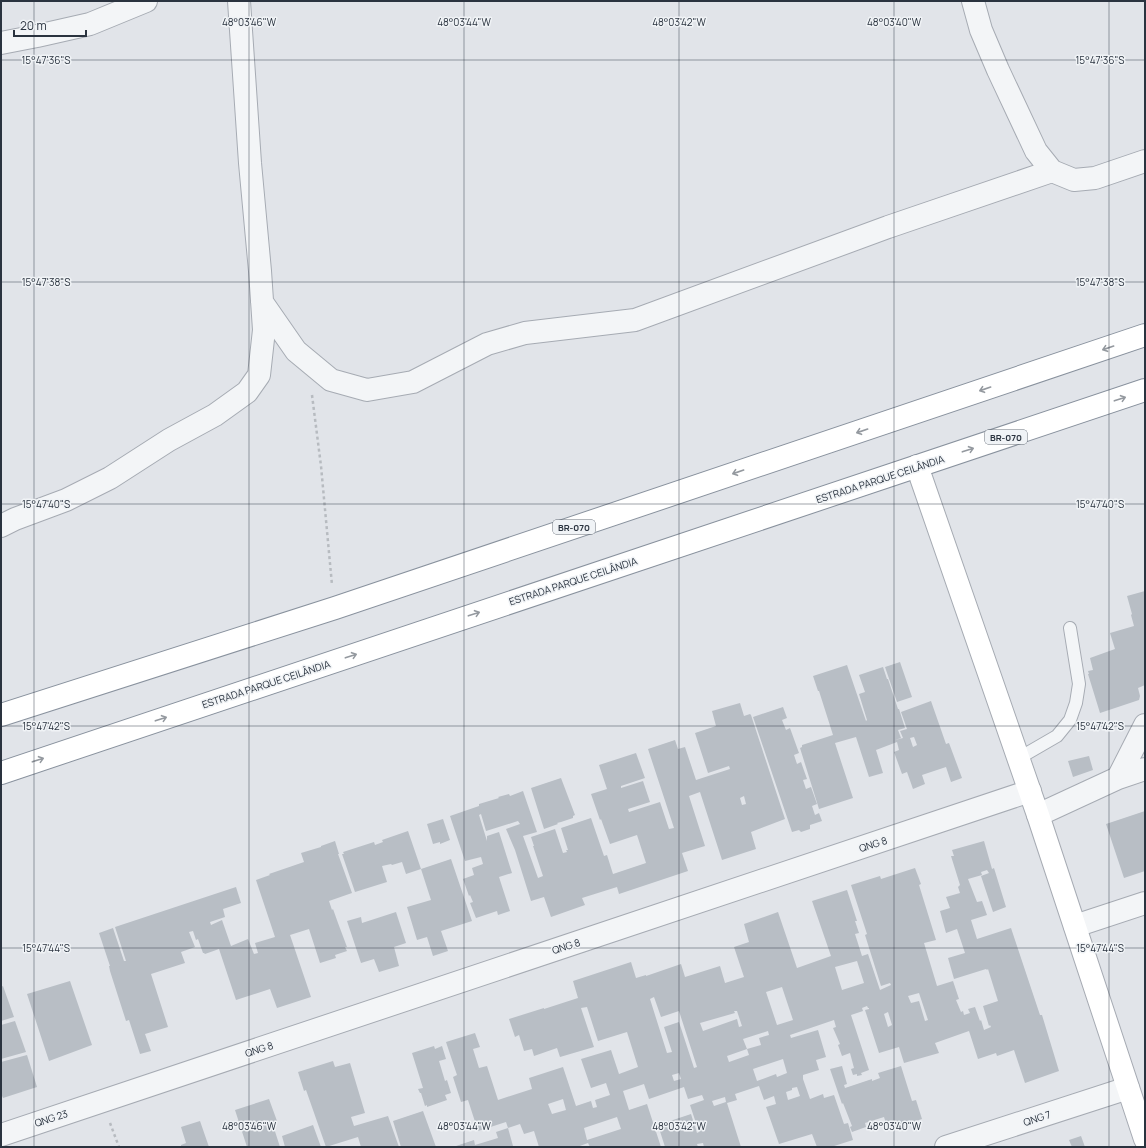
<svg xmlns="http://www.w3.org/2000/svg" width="1146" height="1148" font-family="Manrope,sans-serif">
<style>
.building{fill:#b8bec5;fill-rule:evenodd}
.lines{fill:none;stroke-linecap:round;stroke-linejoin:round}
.lane-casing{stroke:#a6abb3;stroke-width:14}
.street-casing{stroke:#a6abb3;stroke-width:24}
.secondary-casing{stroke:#a6abb3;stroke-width:24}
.highway-casing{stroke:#89929e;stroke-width:24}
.path{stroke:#b7bbc0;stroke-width:2.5;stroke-dasharray:3 3;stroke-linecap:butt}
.lane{stroke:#f3f5f7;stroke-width:12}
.street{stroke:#f3f5f7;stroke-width:22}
.secondary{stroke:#fff;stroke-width:22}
.highway{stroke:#fff;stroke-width:22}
.oneway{stroke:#94999f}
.ticks{fill:none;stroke:#2a333f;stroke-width:1;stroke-opacity:0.45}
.labels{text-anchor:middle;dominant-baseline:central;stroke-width:3;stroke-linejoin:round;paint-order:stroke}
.shield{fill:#f0f3f6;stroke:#656d76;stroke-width:1}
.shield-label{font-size:9px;font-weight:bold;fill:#2a333f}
.street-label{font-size:10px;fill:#2a333f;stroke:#f0f3f6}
.ticks-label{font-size:10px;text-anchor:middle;fill:#2a333f;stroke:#f0f3f6;stroke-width:3;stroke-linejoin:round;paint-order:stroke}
</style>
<rect width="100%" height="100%" fill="#e1e4e9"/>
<path class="building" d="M1145,591V667L1144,668L1145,672V685L1138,688L1140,696L1139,700L1100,713L1088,674H1089L1088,671L1093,670L1090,658L1115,649L1110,633L1134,626L1131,615L1132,614L1127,596Z
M900,662L912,697L897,702L885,667Z
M847,665L866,721L867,720L859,694L865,692L859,675L883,667L887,679H888L898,709H899L905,728L898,730L901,738L895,740L903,738L900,731L907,729L901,712L931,701L946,744L949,743L962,778L951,782L946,767L922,775L925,784L913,789L907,772L902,774L894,752L899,750L897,742L876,750L883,773L869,777L856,737L835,743L853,798L819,809L800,748L802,747V745L833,735L819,691H818L813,676ZM914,737L917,745L913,747L910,738Z
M740,703L744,716L750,714L751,715L785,819L751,832L756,849L722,860L700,792L689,796L705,846L682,853L688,871L619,894L617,887L582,898L585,905L551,917L544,897L531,901L515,850L506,829L520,824L518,821L486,831L481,814L479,815L487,841V836L499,832L512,873L499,877L510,911L498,915L497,911L476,918L470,903L473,902L470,895L469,896L463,879L474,875L472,868L483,864L481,857L465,861L450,816L479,806V804L499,798L498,797L509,794L510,796L523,791L537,832L523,836L538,878L543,876L533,846H534L531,837L555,829L563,853L567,852L566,850H568L561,828L591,818L604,856L607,855L613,874L646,863L637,835L610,844L601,819L600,820L591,794L607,789L599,765L636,753L645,778L621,786V788L643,781L650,802L628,809L629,812L660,802L669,829L674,828L648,749L675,740L678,749L685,747L696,780L730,769L729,766L708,773L695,733L716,726L712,711ZM744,796L746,804L742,805L740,798Z
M783,707L787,718L782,720L786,730L790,728L799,753L794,755L797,764L801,762L807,779L803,780L806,789L811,787L817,804L812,806L815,815L819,813L822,821L810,825V829L801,832L799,830L792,832L753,717Z
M1089,756L1093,770L1073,777L1068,761Z
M561,778L575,815L573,816V818L561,822L557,823L558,824L544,829L531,788Z
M1145,811V871L1124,878L1106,824Z
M443,819L450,840L440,844V842L433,844L427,824Z
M408,831L421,869L406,874L402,862L392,865L391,864L382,866L387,882L355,892L342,854H344L343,852L374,842L375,845L383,842L382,840Z
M335,841L339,854H338L352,893L329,901L332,910L333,909L338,923L347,947H345L347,951L335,955L336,958L320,963L309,929L290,935L311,997L277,1008L270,989L236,1000L219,949L205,954L204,953H203L198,939L196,940L193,931L189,932L195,947L181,952L185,963L151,974L168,1027L145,1034L151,1051L140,1054L129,1020L126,1021L110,971L109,966H110L99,933L113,928L124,961H126L115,927L236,887L241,903L223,909L225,917L210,922L211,925L222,920L231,946L248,939L254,954L258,953L255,943L275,937L256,880L270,875L269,874L304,862L301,853L321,847V846Z
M984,841L992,869L994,868L1006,907L993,912L981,876L989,873L987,870L981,872L982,875L968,879L977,902L982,901L987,915L971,920L977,939L1011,928L1040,1015H1042L1059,1071L1025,1083L1014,1050L997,1056L996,1053L978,1059L969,1031L935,1043L939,1053L904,1063L899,1047L879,1053L865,1010L869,1009V1008H868L867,1006L862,1008L863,1011L851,1015L869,1070L861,1073L862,1075L857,1076V1074L853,1075L851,1069L854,1068L850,1053L842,1056L838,1045L840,1044L833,1028L836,1027L834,1020L790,1035L791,1038L818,1030L826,1057L816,1060L819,1070L803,1075V1079L810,1099L823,1094L824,1098L834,1095L844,1124L848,1123L853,1140L831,1147H817L812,1134L779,1144L766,1107L776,1104L774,1096L764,1100L759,1086L735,1094L737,1100L727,1103L741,1147H704L703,1143L697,1144L698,1147H665L658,1125L691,1114L697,1133L699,1132L690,1105L704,1100L702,1095L688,1099L684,1087L649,1099L644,1084L623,1091L629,1110L647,1104L661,1147H590L588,1143L577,1147H539L534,1131L524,1134L520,1124L508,1128L506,1122L478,1131L468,1100L461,1102L453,1077L457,1075L446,1042L475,1033L480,1047L473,1049L479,1068L487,1066L498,1100L532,1089L529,1078L563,1067L576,1106L591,1101L593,1108L597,1107L595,1100L610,1095L606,1083L591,1088L581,1059L611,1050L619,1074L638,1067L627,1032L598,1041L587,1007L581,1008L594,1047L560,1057L557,1048L534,1056L532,1049L524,1051L519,1035L515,1037L509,1019L544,1008V1009L578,998L573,981L631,962L636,978L646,975V976L649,975L681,964L685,977L720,966L725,983L744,977L734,947L749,942L744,924L778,912L797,968L831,956L812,901L847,890L857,921H855L859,933L855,934L862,956L868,954L880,990L891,985L890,983L881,986L865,935L867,934L851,885L880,876L881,879L915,868L921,884L919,885L936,940L924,943L937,986L953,981L959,999L956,1000L961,1012L963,1011L964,1015L970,1013L968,1009L975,1007L980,1021L981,1020L984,1030L991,1027L990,1025L989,1026L983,1006L998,1001L988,969L987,970L986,969L954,979L948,958L965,953L957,929L946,933L940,911L950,908L946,897L960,893L958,887L960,885L951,856H954L952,850ZM857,961L864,983L842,990L835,967ZM782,987L793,1020L777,1025L766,992ZM919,993L928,1020L925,1021L919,1001L911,1003L908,996ZM654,997L661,1017L679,1011L697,1067L694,1068L679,1022L664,1027L672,1052L667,1053L650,999ZM734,1011H737L742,1026L739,1027L737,1019L703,1031L700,1023L735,1013ZM888,1012L892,1025L888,1027L884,1014ZM768,1031L769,1035L759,1038L761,1045L747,1049L749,1055L729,1062L727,1056L747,1049L743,1039ZM783,1059L787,1073L777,1077L776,1074L757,1081L753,1069ZM679,1073L681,1079L674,1081L672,1075ZM797,1087L800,1096L788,1100L786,1092L792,1090V1088ZM725,1097L726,1102L714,1106L712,1101ZM563,1099L566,1110L552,1114L548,1104ZM617,1117L621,1129L587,1140L584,1128Z
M451,859L472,921L441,931L448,951L433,956L427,937L417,940L407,907L431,900L421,869Z
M396,912L406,943L394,947L399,966L379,972L374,959L361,963L347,921L361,917L362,923Z
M70,981L92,1045L49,1061L27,994Z
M3,986L14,1017L1,1021V987Z
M15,1021L26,1052L1,1059V1025Z
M434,1046L435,1049L442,1046L446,1059L439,1061L445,1081L447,1080L451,1093L445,1095L447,1100L427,1107V1105L425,1106L421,1093H420L418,1089L423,1088L412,1053Z
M27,1055L37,1087L3,1098L1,1094V1062Z
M333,1061L335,1067L350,1063L365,1113L351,1117L354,1126L388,1116L399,1147H361L358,1137L326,1147L306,1090L304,1091L298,1072Z
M842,1066L847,1084L844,1085L845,1088L872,1079V1081L880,1078L878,1073L901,1066L912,1101L916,1100L922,1119L888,1130L884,1117L865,1123L866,1127L852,1132L850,1127L852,1126L843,1103L842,1104L830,1069Z
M269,1099L277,1121L272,1122L280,1147H247L235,1110Z
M423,1111L436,1147H401L393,1121Z
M200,1121L209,1147H181V1145L186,1143L181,1127Z
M313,1125L321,1147H285L282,1136Z
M508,1128L513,1146L508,1147H453L474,1140L475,1145L498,1138L496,1132Z
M1081,1136L1085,1147H1072L1069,1140Z"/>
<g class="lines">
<g class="lane-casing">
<path id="lane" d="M1019,758L1057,736L1070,720L1076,703L1079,684L1070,628"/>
</g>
<g class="street-casing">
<path id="street" d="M973,1L981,30L998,70L1036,151L1052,171L1074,180L1095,178L1145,161
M1,43L37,36L90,24L146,1
M262,302L296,351L331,380L367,390L413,382L487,344L525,333L635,320L888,227L1052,171
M1,526L15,519L66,500L110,478L169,440L215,415L247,392L259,375L264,330L260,271L250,163L239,1
M1118,778L1145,725
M1038,815L1118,778L1145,769
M1075,926L1145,903
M1,1135L1030,791
M946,1147L1128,1088"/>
</g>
<g class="secondary-casing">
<path id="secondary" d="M917,466L1038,815L1145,1139"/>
</g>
<g class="highway-casing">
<path id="highway" d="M1,715L335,608L1145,335
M1,773L1145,390"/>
</g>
<path class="path" d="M312,395L321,466L332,585
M110,1123L119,1147"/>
<use href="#lane" class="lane"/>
<use href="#street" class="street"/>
<use href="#secondary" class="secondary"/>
<use href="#highway" class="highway"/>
</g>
<defs><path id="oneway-shaft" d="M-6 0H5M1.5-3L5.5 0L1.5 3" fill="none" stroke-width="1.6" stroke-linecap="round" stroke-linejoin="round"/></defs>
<g class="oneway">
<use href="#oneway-shaft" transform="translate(1108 348) rotate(161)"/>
<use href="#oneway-shaft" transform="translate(985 389) rotate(161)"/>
<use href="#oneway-shaft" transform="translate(1120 399) rotate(-18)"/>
<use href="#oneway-shaft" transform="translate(862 431) rotate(161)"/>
<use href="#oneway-shaft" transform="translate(968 450) rotate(-18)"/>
<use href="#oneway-shaft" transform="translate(738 472) rotate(161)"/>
<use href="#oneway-shaft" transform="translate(474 614) rotate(-18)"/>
<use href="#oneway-shaft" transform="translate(351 656) rotate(-18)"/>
<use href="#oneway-shaft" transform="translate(161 719) rotate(-18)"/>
<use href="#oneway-shaft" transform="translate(38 760) rotate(-18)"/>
</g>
<path class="ticks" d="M34,1V1147M249,1V1147M464,1V1147M679,1V1147M894,1V1147M1109,1V1147M1,60H1145M1,282H1145M1,504H1145M1,726H1145M1,948H1145"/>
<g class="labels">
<g class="shield">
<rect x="985" y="430" width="42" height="14" rx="3"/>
<rect x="553" y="520" width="42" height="14" rx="3"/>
</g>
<g class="shield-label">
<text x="1006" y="437">BR-070</text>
<text x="574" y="527">BR-070</text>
</g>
<g class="street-label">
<text transform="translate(880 479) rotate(-18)">ESTRADA PARQUE CEILÂNDIA</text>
<text transform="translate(573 581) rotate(-18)">ESTRADA PARQUE CEILÂNDIA</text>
<text transform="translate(266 684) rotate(-18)">ESTRADA PARQUE CEILÂNDIA</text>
<text transform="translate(873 844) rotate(-18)">QNG 8</text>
<text transform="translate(566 946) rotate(-18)">QNG 8</text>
<text transform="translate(259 1049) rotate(-18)">QNG 8</text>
<text transform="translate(51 1118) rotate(-18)">QNG 23</text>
<text transform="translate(1037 1118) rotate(-18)">QNG 7</text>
</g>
</g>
<g class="ticks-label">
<text x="249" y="26">48°03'46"W</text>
<text x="464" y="26">48°03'44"W</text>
<text x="679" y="26">48°03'42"W</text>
<text x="894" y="26">48°03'40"W</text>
<text x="46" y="64">15°47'36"S</text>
<text x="1100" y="64">15°47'36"S</text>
<text x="46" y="286">15°47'38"S</text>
<text x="1100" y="286">15°47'38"S</text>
<text x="46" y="508">15°47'40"S</text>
<text x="1100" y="508">15°47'40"S</text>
<text x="46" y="730">15°47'42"S</text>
<text x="1100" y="730">15°47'42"S</text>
<text x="46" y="952">15°47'44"S</text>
<text x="1100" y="952">15°47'44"S</text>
<text x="249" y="1130">48°03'46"W</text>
<text x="464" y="1130">48°03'44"W</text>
<text x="679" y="1130">48°03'42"W</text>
<text x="894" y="1130">48°03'40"W</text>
</g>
<rect width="1146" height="1148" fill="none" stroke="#2a333f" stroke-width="4"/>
<path d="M14 30v6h72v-6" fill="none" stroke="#2a333f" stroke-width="2"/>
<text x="20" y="30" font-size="12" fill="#2a333f" stroke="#f0f3f6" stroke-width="3" paint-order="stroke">20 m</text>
</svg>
